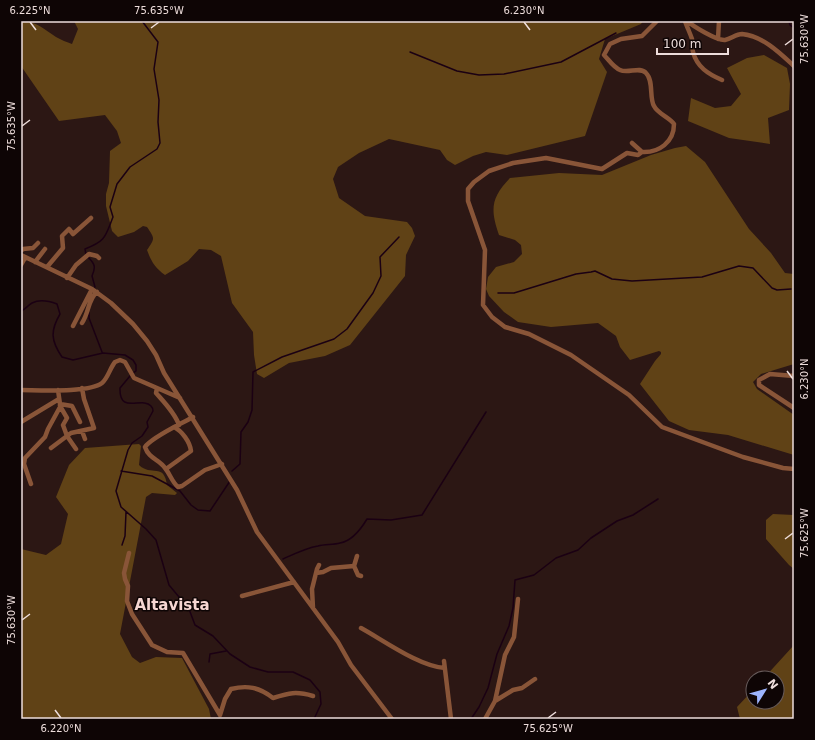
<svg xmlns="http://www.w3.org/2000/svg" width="815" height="740" font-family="'DejaVu Sans',sans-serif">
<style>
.forest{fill:#604216}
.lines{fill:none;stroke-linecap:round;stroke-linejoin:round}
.stream{stroke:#1b0013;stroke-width:1.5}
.minor{stroke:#895538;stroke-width:4.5}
.ticks{fill:none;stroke:#eddddb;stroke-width:1.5}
.labels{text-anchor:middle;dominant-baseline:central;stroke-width:3;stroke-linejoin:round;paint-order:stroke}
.quarter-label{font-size:15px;font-weight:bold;fill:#f5d6d2;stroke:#0e0505}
.neatline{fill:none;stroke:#eddddb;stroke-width:1.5}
.ticks-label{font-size:10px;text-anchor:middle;fill:#eddddb}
</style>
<rect width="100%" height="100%" fill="#2c1714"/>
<path class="forest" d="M21,21C36,21 44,29 56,37C61,40 67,42 72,44L78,29L74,21H643L641,24L605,39L599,59L607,72L585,136L507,155L486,152L473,156L455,165L447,160L440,150L389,139L359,153L338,167L333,179L339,198L365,216L407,222L412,228L415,236L406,255L405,276L350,345L325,356L289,363L264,378L257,374L254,355L253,332L232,303L221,256L211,250L199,249L188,261L165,275C155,268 151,261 147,250C155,238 155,239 147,227L143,226L134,232L118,237L112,231L106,206V194L109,183L110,151L121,143L117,131L105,115L59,121L21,66Z
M764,55L787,68L790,84L789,110L768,118L770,144L729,138L688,121L691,98L715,108L731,106L741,94L727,68L747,58Z
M686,146L705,162L749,229L771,253L785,273L794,274V364L761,374L753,382L757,389L794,415V455L728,435L689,430L669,421L640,384L655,361L661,354V352L659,351L630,360L620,347L616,336L598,323L551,327L518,322L504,312L489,296L486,289L488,277L496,267L514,262L522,254L521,245L515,240L499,235C490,209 491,198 510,178L559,173L602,175L651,155L675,148Z
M139,444L141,446L139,465C151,477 164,462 167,485L177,493L175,495L152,493L146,497L120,634L132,657L140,663L156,657L182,658L209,709L211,719H21V549L46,555L61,544L68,514L56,497L69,465L85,448Z
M773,514L794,515V569L789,565L766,539V520Z
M794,645V719H740L737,707L753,690V702H777V678H764Z"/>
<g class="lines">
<path class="stream" d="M789,21L790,25L794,28
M410,52L457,71L479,75L504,74L561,62L616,33
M86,255L85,249C106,241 105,237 113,217L110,207L117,184L130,167L157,149L160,143L158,122L159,100L154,69L158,42L142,21
M88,257C95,264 96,267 92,276L95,287
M498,293H514L576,274L591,272L595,271L612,279L632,281L702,277L739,266L753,268L772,288L777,290L791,289
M21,311C26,309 27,306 32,303C40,299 49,301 57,304L60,314C50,331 51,341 62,357L73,360L103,353L125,355L133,360L136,365V371L133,373
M89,313V318L102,352
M130,376L120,388C119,415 142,396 151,406C152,407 153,410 153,411L147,422L148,427L142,436L132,443L128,450L116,491L121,507L146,529L156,540L169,585L189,609L195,625L213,636L230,654L250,667L268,672H293L310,680L320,692L321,704L314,719
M121,471L152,476L180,491L191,505L198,510L210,511L230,481
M232,471L240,464L241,432L248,422L252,410L253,372L282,357L334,339L347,329L373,293L381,276L380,257L399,237
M122,545L125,536L126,512
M283,559C294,554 306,548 318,546C325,544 333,545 340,543C352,541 361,529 367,519L391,520L422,515L486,412
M209,662L210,654L226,651
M471,719L479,707L488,688L497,654L509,626L513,608L515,580L534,575L556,558L578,550L591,538L617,521L633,515L658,499"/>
<path class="minor" d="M685,21C687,27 690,33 692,39C693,43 692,48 693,52C697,67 708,74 722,80
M687,21C693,26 717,41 725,40C731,39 736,34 742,34C763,36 780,53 794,66
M718,39L719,21
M632,143L642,152C659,153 674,142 674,124C669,117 658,114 654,106C649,98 654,81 646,73C640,66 628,74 620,70C613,67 609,60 604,55L610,44L621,39L642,36L657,21
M642,152L638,155L627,153L602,169L546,158L513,163L489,171L474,182L468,189V201L485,250L483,305L492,317L505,327L529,334L571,355L629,395L662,427L743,457L783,468L794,469
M21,251L23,249L33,248L38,243
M21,255L92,289L111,303L133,324L147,341L156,355L164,373L237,490L257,532L338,642L351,665L392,719
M35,262L45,249
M21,265L25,258
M47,267L63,248L62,236L69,229L73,234L91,218
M67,278L76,265L89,254L97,256L99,258
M82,323C89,313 88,299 97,292
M73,326L92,289
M794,376L770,374L759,380V385L794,408
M157,388L156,393C164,402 175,413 179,425
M21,390C38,390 89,393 102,383C108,378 110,368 115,362L120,360L125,362L134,378L180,398
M60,404L72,406L80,422
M60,406L67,418L63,425L67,436L76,449
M193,417C181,424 152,437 145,447C149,459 159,459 165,468C170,474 172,482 178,487L182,486L205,470L222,464
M21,422L59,399
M82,431L85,439
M51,448L71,433L94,428L84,399L82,388
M166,469L191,451C190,442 182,431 174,427
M31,484L24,464L25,458L45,437L48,429L60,407V404L58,390
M129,553L124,573L125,579L128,586L127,601L132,614L152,645L167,652L183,653L220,715L225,699L231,689C247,685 259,687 273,698C289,693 296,691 313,696
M354,566L357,556
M316,573L317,569L319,565
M242,596L294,582
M313,608L312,589L316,573L323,572L331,568L354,566L358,575L361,576
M361,628C383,640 420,667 445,668
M444,661L451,719
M495,701L513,690L522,688L535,679
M485,719L495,701L505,655L514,637L518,599"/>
</g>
<path class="ticks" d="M30,22L36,30M524,22L530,30M151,28L159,22M785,45L793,39M22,126L30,120M787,371L793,379M785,539L793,533M22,620L30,614M55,710L61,718M548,718L556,712"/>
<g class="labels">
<g class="quarter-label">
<text x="172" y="605">Altavista</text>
</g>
</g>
<rect width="815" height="740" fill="none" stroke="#0e0505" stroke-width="44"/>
<g transform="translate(765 690) rotate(53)"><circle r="19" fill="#0e0505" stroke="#675b5b"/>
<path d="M0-3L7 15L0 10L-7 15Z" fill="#9cb4fd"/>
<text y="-6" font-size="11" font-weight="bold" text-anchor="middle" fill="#eddddb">N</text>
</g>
<path d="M657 48v6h71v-6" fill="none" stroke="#eddddb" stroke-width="2"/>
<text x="663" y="48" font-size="12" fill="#eddddb" stroke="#0e0505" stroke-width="3" paint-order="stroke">100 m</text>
<rect x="22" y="22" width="771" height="696" class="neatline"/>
<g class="ticks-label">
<text x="30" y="14">6.225°N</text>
<text x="159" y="14">75.635°W</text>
<text x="524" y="14">6.230°N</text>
<text transform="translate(804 39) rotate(-90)" y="4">75.630°W</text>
<text transform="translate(11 126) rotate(-90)" y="4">75.635°W</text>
<text transform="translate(804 379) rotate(-90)" y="4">6.230°N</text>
<text transform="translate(804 533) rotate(-90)" y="4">75.625°W</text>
<text transform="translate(11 620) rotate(-90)" y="4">75.630°W</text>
<text x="61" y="732">6.220°N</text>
<text x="548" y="732">75.625°W</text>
</g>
</svg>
